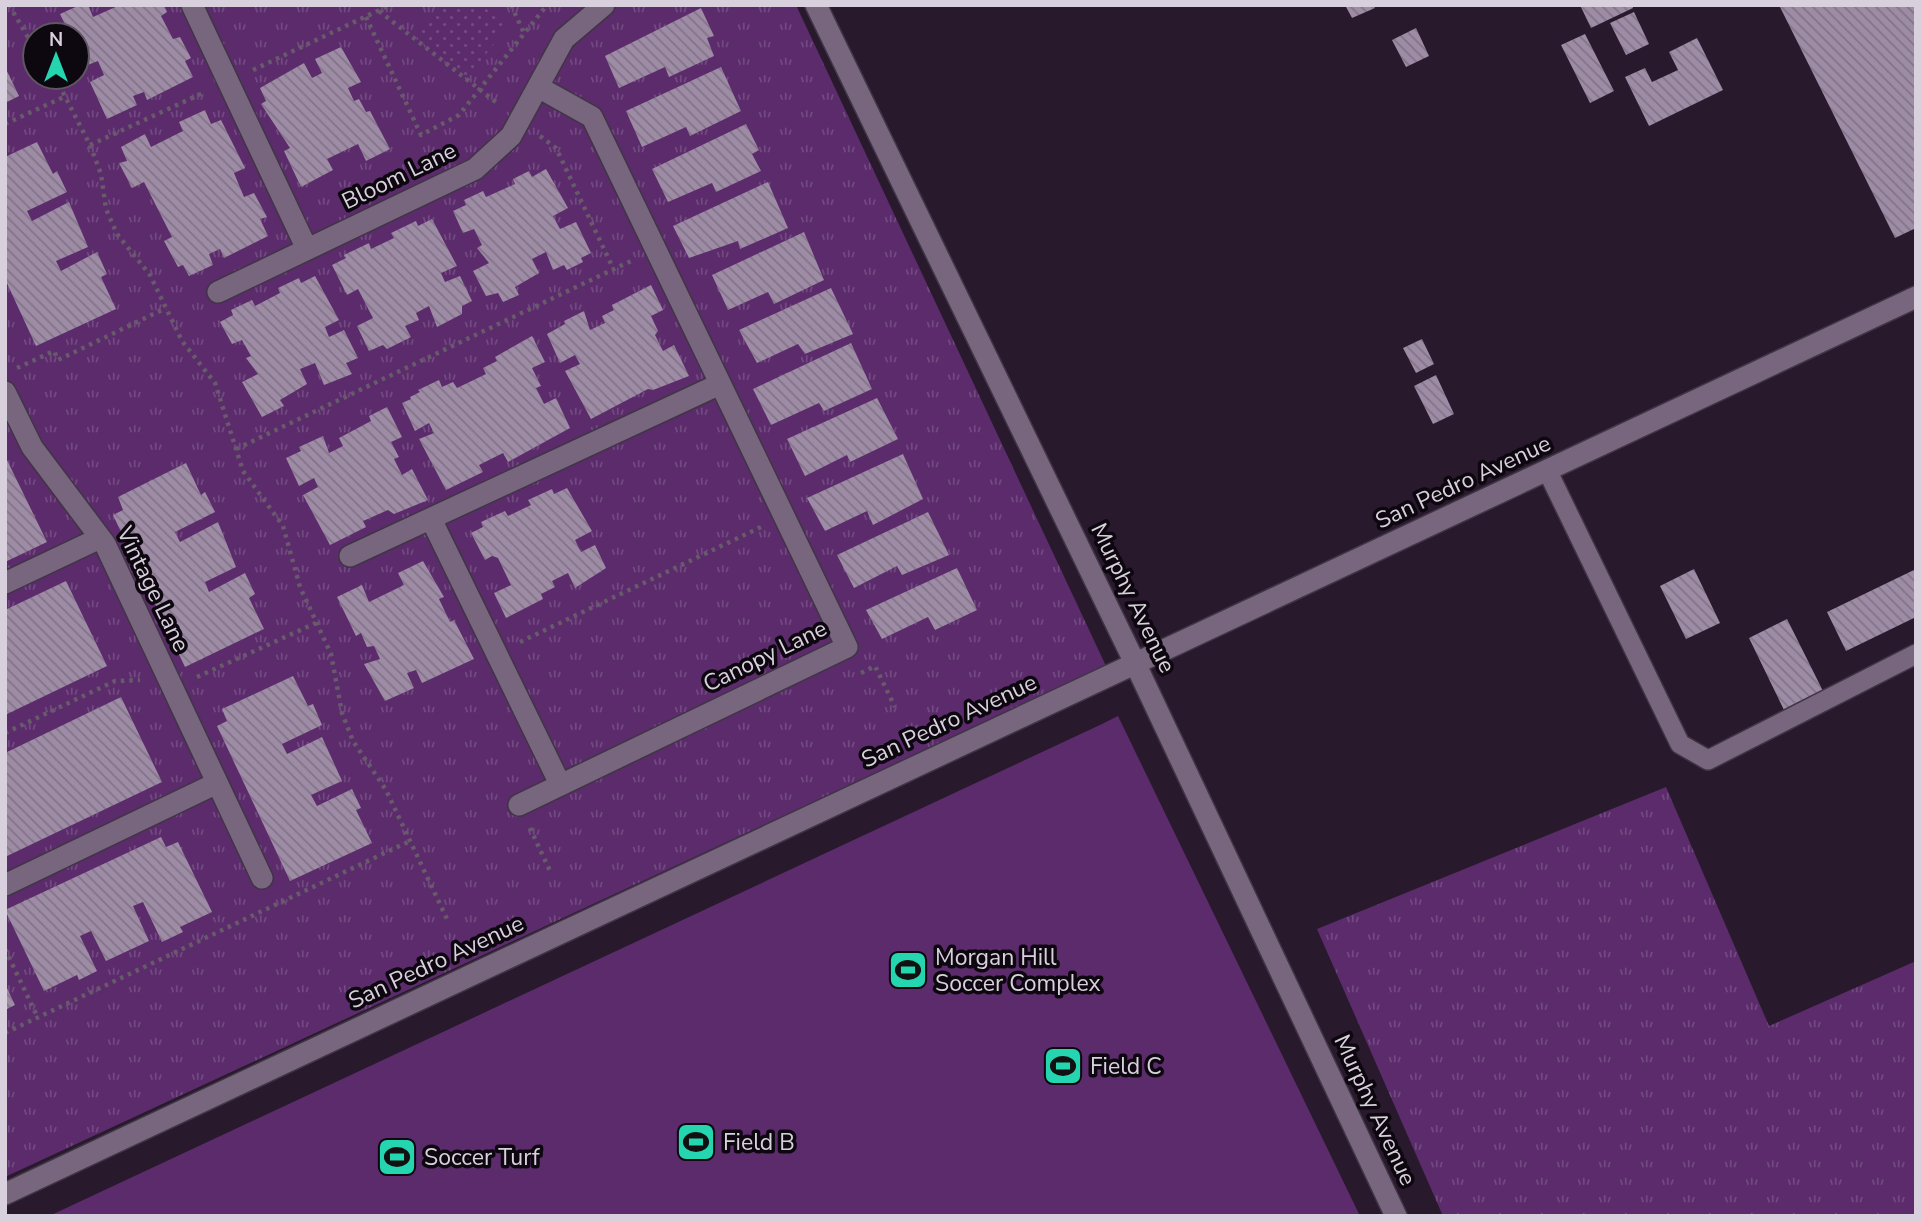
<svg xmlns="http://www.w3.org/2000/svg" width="1921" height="1221" font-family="'Nunito Sans',sans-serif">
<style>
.grass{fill:url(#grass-tufts);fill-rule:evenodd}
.park{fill:url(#park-dots)}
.garden{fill:#5b2b6b}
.building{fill:url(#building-back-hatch)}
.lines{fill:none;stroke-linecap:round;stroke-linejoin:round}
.lane-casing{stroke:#403545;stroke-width:22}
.street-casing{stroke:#403545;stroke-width:24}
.path{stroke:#675a6b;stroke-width:4.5;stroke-dasharray:3.5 5;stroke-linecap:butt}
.lane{stroke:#77667e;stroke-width:19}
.street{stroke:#77667e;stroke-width:21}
.labels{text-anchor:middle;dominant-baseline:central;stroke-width:7;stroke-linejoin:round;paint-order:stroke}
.street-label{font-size:23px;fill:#d9d0dd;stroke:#0d070f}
.poi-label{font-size:23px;fill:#d9d0dd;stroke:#0d070f;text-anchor:start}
</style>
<defs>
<pattern id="grass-tufts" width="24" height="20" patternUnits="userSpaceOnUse" patternTransform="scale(1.75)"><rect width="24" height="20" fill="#5b2b6b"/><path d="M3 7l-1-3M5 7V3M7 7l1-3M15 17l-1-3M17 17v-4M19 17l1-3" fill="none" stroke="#724980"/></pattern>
<pattern id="park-dots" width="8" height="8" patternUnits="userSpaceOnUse" patternTransform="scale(1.75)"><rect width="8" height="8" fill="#5b2b6b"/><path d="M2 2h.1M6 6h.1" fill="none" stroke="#724980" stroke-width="1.8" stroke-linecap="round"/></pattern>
<pattern id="building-back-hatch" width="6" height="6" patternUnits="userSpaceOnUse" patternTransform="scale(1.75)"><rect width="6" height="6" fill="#9e8ba5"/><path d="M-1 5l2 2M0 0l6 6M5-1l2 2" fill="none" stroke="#827487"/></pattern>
</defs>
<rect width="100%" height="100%" fill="#28192d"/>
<path class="grass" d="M5,5H796L1106,666L5,1177ZM35,35H77V77H35Z
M1666,787L1769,1026L1916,961V1216H1443L1317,929Z"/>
<path class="park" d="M442,5H481L508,26L467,78L416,39Z"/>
<path class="garden" d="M1118,716L1360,1216H49L1102,724Z"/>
<path class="building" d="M80,5H88L93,17L120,5H164L167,12L161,16L173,39L180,37L191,58L185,61L193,77L147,100L144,92L133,96L137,105L107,119L90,82L104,75L98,61L85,66L77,49V35H70L60,14Z
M1345,5H1373L1375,8L1352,18Z
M1580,5H1632L1633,8L1591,28Z
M1779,5H1916V228L1895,238Z
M701,8L714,36L707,38L714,56L669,77L665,67L619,88L605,56Z
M1634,12L1649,44L1626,55L1610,23Z
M1416,28L1429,56L1406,67L1392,40Z
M1585,34L1614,91L1590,103L1561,45Z
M1697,38L1723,90L1649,126L1625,77L1645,68L1652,82L1678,70L1669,52Z
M341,47L361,82L348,88L354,101L359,99L366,112L370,111L390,149L366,161L358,144L327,159L333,170L301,187L284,151L290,148L261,104L266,101L260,88L304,63L312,78L322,73L315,59Z
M5,67L19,96L5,103Z
M721,67L741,111L690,136L686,127L642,147L626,111Z
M205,110L211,124L221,120L245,168L234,173L244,197L254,193L267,217L260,219L268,236L224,258L220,249L209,254L213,265L189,276L183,265L178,267L164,241L172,237L144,182L132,188L119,163L127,161L121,147L145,134L151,147L183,131L179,122Z
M746,124L759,150L752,154L761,171L716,192L712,183L668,202L652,169Z
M37,142L53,174L57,171L67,192L27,211L32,221L69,202L88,247L56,261L61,271L97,252L107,274L101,277L116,309L36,346L5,279V157Z
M546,169L568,208L553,216L560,229L576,222L591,253L581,258L583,262L567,270L564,265L553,270L546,252L532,259L539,273L515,287L519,295L503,302L498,293L486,296L473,271L489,263L477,248L482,245L474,229L463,233L453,211L466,205L464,200L483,191L486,197L515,184L513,179L529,171L532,177Z
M768,182L788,228L740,249L738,241L689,258L673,226Z
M432,219L457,266L441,273L445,282L460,276L472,301L462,306V314L437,327L429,306L416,313L419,320L405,326L411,337L387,349L383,345L369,351L357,326L373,318L358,289L347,295L332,265L346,258L344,255L369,243L371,249L394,238L391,233L416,221L418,226Z
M804,232L824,280L774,304L768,292L728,310L712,275Z
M315,276L339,320L325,327L329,337L344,330L358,358L346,363L352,374L324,385L315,363L300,369L307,384L280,400L284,406L262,417L242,382L258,374L246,358L251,356L242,340L232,344L220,322L233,315L231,310L252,300L255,306L280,293L278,288L299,278L301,283Z
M651,285L663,310L651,316L658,331L655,335L663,351L674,345L689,376L653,390L648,389L591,419L565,371L580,364L575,355L560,363L547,334L565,324L564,321L584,311L590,330L605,323L602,316L614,310L612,305Z
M831,288L853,334L805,354L798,344L757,363L739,330Z
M532,336L545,362L532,368L541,386L536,388L544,404L556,398L570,428L508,462L503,453L479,465L483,472L446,490L419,439L434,433L429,423L415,431L402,403L411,399L410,397L420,392L418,390L439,380L442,387L453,382L457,388L486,374L483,368L497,361L495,357Z
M1422,339L1434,364L1416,373L1403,348Z
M851,343L872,389L824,411L819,403L771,425L753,389Z
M1436,375L1454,414L1433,424L1414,386Z
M877,398L898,439L850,462L847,455L805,476L787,439Z
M387,407L402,437L391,442L399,457L394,459L402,475L412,469L428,500L394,514L388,510L363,521L366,527L330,545L303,495L318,487L314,478L299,486L286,458L301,451L299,447L323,436L329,453L343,446L339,438L371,421L369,416Z
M903,454L923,499L873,525L867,511L825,531L807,498Z
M5,456L47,542L5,562Z
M186,463L201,495L205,492L215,512L175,532L180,542L218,522L236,567L205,582L209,592L245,573L255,594L249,598L264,629L185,667L113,515L123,510L118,497Z
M567,488L592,531L575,540L581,552L595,545L606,568L575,588L568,573L552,581L555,587L541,594L543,599L506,618L494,593L511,585L498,558L492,556L485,560L471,533L483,527L481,522L505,511L508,516L531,505L528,500L552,489L554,494Z
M928,512L949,555L902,575L897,566L854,588L837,555Z
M423,561L444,597L439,599L450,622L454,620L474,659L422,683L416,670L407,673L414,688L385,701L364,664L380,659L374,646L367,647L361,633L356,636L337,597L362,585L369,602L404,585L398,573Z
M957,568L977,610L935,630L928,617L882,639L866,610Z
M1694,569L1720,623L1686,639L1660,586Z
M1916,569V617L1846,651L1827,612Z
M66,581L107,666L5,715V610Z
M1787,619L1823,691L1784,710L1749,638Z
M293,676L308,706L313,704L322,725L282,744L287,754L322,737L342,781L311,795L317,806L352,789L361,808L356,810L372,843L290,881L217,726L227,721L222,709Z
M121,697L162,782L5,857V753Z
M161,837L166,847L178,842L212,912L180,927L183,932L162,942L143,902L133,906L149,941L106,961L91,931L80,936L97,971L79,980L77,975L44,991L5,910Z
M5,984L15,1005L5,1010Z"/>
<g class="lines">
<g class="lane-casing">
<path id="lane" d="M1548,472L1680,744L1708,760L1916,654"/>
</g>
<g class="street-casing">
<path id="street" d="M192,5L307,249
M816,5L1135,663L1396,1216
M218,292L475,169L511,136L564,39L604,5
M5,392L32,447L105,544L262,878
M431,519L560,784
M350,556L720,384
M5,583L100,538
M519,805L847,647L592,117L540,88
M5,885L217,783
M5,1194L1916,297"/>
</g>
<path class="path" d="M9,5L35,49
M511,5L524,33
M379,11L497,103
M366,17L421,135L459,115L547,5
M253,70L390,5
M55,77L90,145L101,174L106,209L117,234L150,275L182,341L215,383L243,471L283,526L300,587L331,654L342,713L353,741L386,790L447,919
M5,124L66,96
M540,136L556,148L613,268
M90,145L203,93
M17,368L54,351L58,360L166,308
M236,449L633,260
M520,642L761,527
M861,673L875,666L895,707
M197,677L316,623
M5,733L115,681L140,680
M530,828L550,871
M5,949L38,1018
M5,1033L410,841"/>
<use href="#lane" class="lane"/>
<use href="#street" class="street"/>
</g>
<defs>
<g id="stadium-square" transform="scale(2.0125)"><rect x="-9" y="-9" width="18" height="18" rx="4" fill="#24d5af" stroke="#0d070f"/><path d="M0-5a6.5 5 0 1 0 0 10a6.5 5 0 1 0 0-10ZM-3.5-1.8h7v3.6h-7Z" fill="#111"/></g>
</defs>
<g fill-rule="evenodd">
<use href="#stadium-square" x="908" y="970"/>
<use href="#stadium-square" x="1063" y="1066"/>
<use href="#stadium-square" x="696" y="1142"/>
<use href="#stadium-square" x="397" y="1157"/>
</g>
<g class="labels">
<g class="street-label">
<text transform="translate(399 176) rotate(-26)">Bloom Lane</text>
<text transform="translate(1463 482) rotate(-25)">San Pedro Avenue</text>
<text transform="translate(153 589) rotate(64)">Vintage Lane</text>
<text transform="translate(1133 598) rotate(64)">Murphy Avenue</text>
<text transform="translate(765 656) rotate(-26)">Canopy Lane</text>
<text transform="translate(949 721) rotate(-25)">San Pedro Avenue</text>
<text transform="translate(436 962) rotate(-25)">San Pedro Avenue</text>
<text transform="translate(1375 1110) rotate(65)">Murphy Avenue</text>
</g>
<g class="poi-label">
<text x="935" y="957">Morgan Hill<tspan x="935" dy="26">Soccer Complex</tspan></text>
<text x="1090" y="1066">Field C</text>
<text x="723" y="1142">Field B</text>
<text x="424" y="1157">Soccer Turf</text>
</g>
</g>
<rect width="1921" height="1221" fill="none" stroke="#d9d0dd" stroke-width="14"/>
<g transform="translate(56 56)"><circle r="33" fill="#0d070f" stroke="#5f5761" stroke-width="2"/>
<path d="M0-5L12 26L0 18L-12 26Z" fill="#24d5af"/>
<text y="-10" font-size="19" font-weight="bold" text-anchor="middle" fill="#d9d0dd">N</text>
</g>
</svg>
